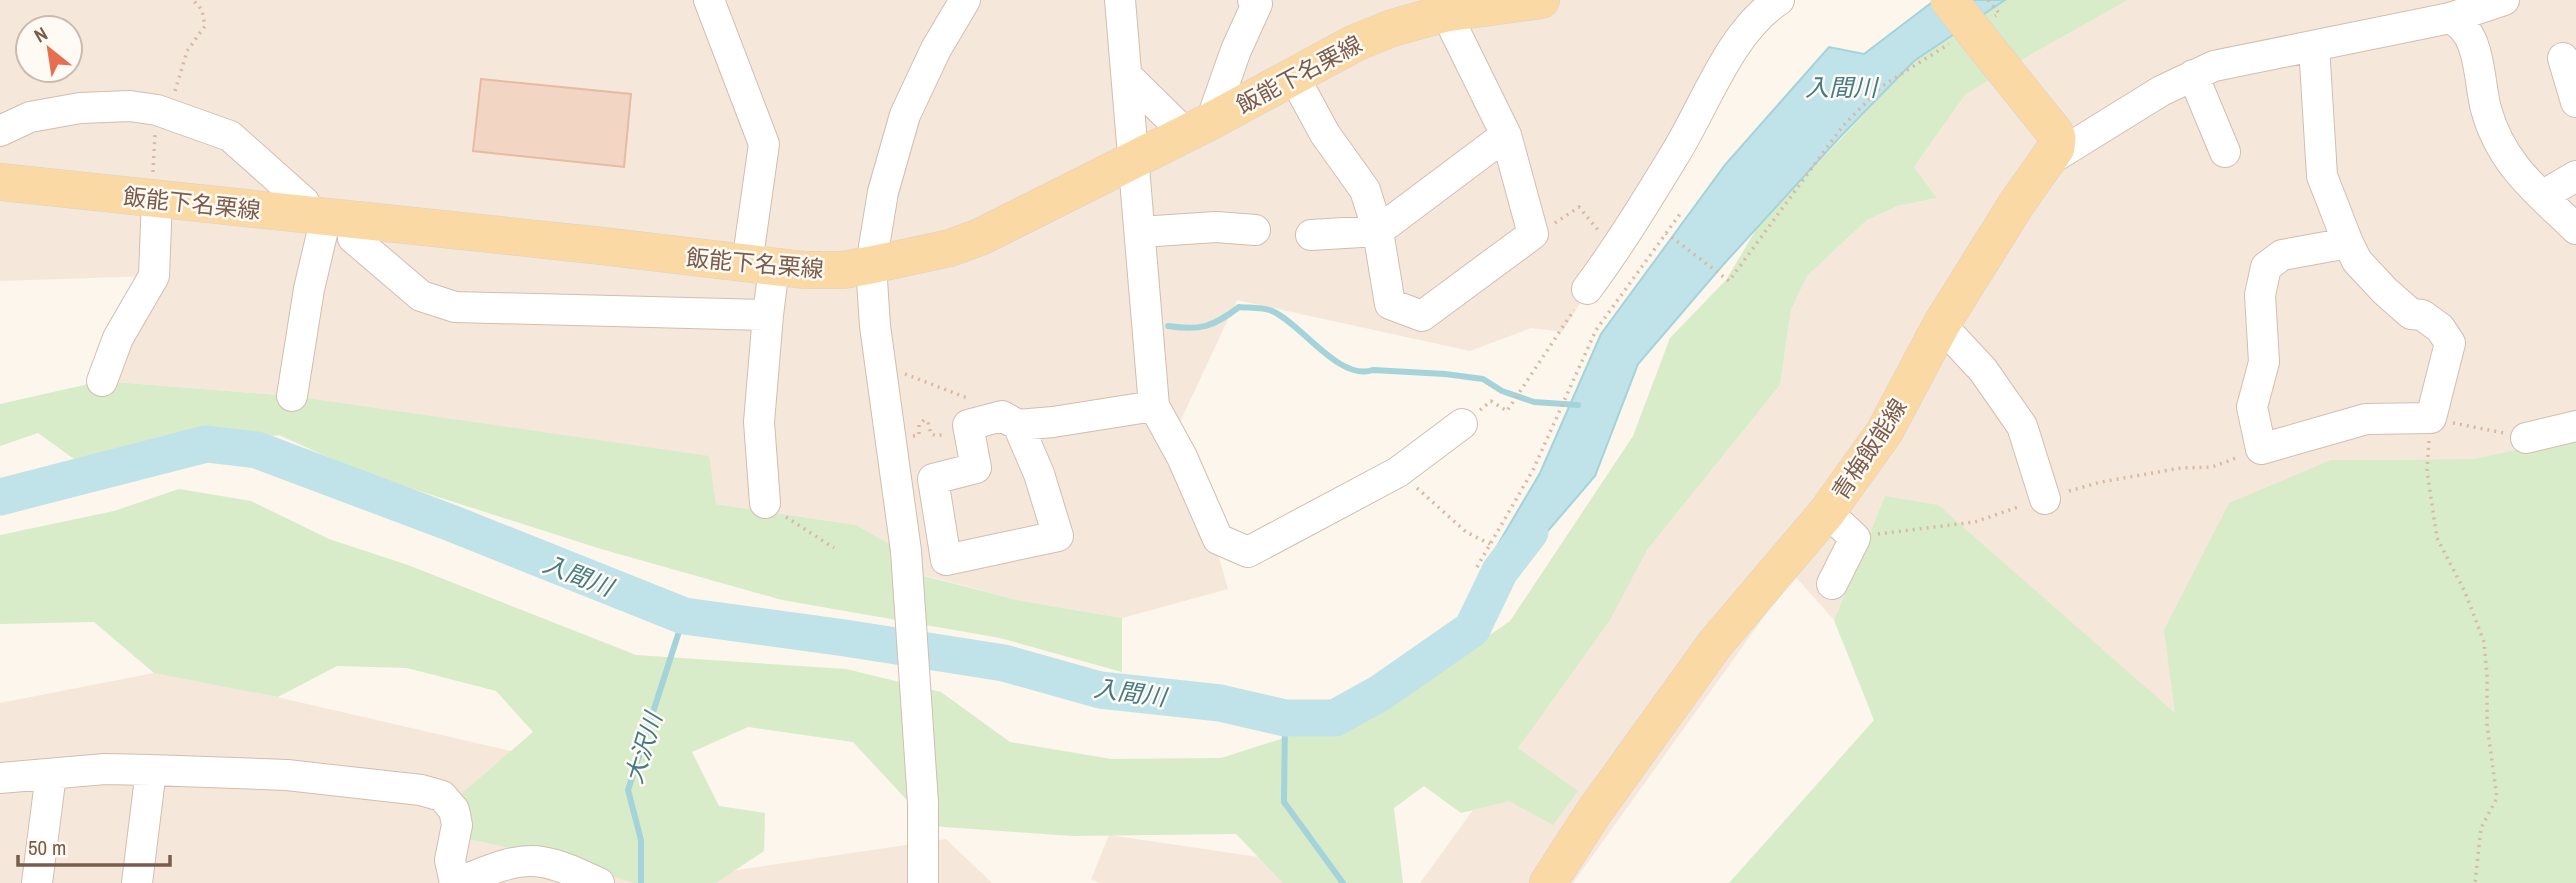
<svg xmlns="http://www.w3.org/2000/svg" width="2576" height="883" font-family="'Archivo Narrow','Noto Sans JP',sans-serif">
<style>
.residential{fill:#f5e8da;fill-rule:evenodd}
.green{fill:#d8ecc9}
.water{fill:#bfe3e8;stroke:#a5d3da;stroke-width:2}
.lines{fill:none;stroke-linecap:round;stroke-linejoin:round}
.stream{stroke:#a5d3da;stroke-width:6}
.river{stroke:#bfe3e8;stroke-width:37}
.building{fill:#f3d5c3;stroke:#e6bba3;stroke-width:2}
.minor-casing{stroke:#d1beb0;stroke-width:32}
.major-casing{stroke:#dad1cd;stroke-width:38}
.path{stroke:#d9b8a5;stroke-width:3.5;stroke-dasharray:2 5;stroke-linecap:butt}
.minor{stroke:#fff;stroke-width:30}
.major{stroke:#fbd9a5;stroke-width:37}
.major-bridge-casing{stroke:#dad1cd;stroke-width:38;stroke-linecap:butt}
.major-bridge{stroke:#fbd9a5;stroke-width:37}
.labels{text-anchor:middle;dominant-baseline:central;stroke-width:5;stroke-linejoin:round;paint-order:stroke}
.street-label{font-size:23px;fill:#7a5c4d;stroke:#fffaf3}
.water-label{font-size:24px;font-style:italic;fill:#437c86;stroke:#fffaf3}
</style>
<rect width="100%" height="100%" fill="#fdf6ec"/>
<path class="residential" d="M0,0H1781L1677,150L1562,332L1531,328L1470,351L1237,300L1180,422L1228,589L1122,618L1022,601L923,575L913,557L856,525L716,504L292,396L102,381L153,276L0,281ZM28,28H70V70H28Z
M2128,0H2576V437L2473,459L2331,460L2176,714L1885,496L1834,620L1794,575L1573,883H1420L1518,748L1647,550L1780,385L1791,310L1807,276L1867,220L1898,206L1937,198L1914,167L1965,95L2018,62Z
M164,671L511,751L724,872L946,839L992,883H0V703Z
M1109,835L1272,859L1370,883H1099L1091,879Z"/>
<path class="green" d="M2005,0H2128L2018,62L1965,95L1914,167L1937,198L1898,206L1867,220L1807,276L1791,310L1780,385L1647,550L1610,620L1518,748L1578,791L1553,825L1509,801L1461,813L1424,786L1394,808L1403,883H1283L1236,834L1072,836L931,826L853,742L748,727L692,752L719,806L765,813L764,851L716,883H634L544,855L468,839L461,794L533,732L496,691L407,668L337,666L278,697L154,673L94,622L0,624V535L114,511L179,489L251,501L329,539L408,565L636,655L846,669L941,692L1010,742L1111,759L1221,758L1388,705L1510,621L1633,436L1670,338L1726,280L1757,228L1914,61Z
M102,381L292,396L709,456L716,504L856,525L913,557L924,576L1022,601L1122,618V672L1000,638L782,600L601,549L363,473L279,435L81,464L38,433L0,446V404Z
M2576,437V883H1729L1874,720L1834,620L1885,496L1938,505L2175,713L2164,630L2229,503L2331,460L2473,459Z"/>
<path class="water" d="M1935,0H2005L1914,61L1841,136L1722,266L1638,364L1595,476L1510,575L1487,563L1540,473L1601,334L1725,165L1829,47L1864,54Z"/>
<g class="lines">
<path class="stream" d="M1168,326C1200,331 1213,327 1239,307C1249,308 1263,307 1272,311C1301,323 1339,382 1373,370L1445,374L1483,379L1502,391L1534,402L1578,405
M1285,718L1284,802L1343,883
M641,883V840L628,790L684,616"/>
<path class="river" d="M0,497L206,444L257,450L451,523L684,616L845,638L1004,663L1100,690L1220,703L1285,718H1335L1380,693L1472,629L1500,571L1530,532"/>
</g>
<path class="building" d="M481,79L631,94L624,167L473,151Z"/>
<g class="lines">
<g class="minor-casing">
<path id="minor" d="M709,0L764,144L747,264
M1120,0L1154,406L1182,457L1218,539L1248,552L1398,472L1462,424
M2450,18C2482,32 2478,80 2486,109C2501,164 2537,191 2576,229
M2314,46L2322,176L2348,243L2357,261L2385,291L2411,314L2422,315L2440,328L2450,343L2431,418L2366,419L2261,449L2252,407L2264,362L2260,295L2266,267L2282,255L2348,243
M2563,58L2576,102
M2193,75L2225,152
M1127,76L1186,134
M1294,77L1325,134L1365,190L1378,231L1390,304L1422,316L1533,234L1506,135L1446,13
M1211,121L1236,50L1257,4L1253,0
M0,131L30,117L80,108L130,106L157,110L230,136L304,202L303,215
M2048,161L2161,91L2214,66L2450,18L2504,0
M2542,196L2576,176
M354,220L353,238L421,296L455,307L768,315L774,267
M1140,232L1216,227L1255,230
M1311,235L1378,231L1506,135
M1587,289C1619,246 1647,200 1675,154C1706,104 1729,33 1779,0
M1941,325L1983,370L2022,426L2045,499
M102,381L118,338L154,276L157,199
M292,396L309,289L326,217
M1018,425L1039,474L1058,536L946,560L933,479L976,468L968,425L1002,416L1018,425L1053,422L1154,406
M2526,438L2576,426
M765,503L759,422L768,315
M1827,512L1855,538L1832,584
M0,778L105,769L151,770L287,775L421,790L442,796L454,810L457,825L450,860L455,883
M37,883L51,774
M137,883L151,770
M457,883C483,873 513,857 542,862C562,865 581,875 599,883
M923,883V803L906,551L875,326L871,265L883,192L905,115L936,49L965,0"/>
</g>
<g class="major-casing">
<path id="major" d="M0,182L602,246L804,270H843L871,265L950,248L980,237L1211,121L1355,43L1392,28L1446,13L1541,0
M1548,883L1594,812L1715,644L1827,512L1885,431L1941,325L2017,203L2056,148L2057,138L2055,133L1998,62"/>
</g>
<path class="path" d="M1988,0L1999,13L1995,16
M175,91L187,51L205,26L202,10L193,0
M153,172L155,134
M1555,223L1579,207L1598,230
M1666,233L1729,281L1842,127L1882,86L1949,44
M905,374L970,399
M1480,410L1491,401L1507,411L1574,310
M2453,423L2504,433
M913,436L919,435V425L924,420L928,422L931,434L936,436L945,434
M2429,441L2427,471L2437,538L2465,592L2484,642L2487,675V724L2497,798L2481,828L2475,883
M1417,488L1466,532L1490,544
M2069,491L2101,482L2181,468L2212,467L2239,457
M786,517L834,548
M1878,534L1975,522L2021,506
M1477,567L1533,470L1596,330L1680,214"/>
<use href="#minor" class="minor"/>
<use href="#major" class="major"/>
<g class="major-bridge-casing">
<path id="major-bridge" d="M1949,0L1998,62"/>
</g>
<use href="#major-bridge" class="major-bridge"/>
</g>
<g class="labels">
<g class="street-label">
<text transform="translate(1299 74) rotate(-28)">飯能下名栗線</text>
<text transform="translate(192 203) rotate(6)">飯能下名栗線</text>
<text transform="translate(755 263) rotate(5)">飯能下名栗線</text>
<text transform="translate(1869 449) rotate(-57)">青梅飯能線</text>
</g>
<g class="water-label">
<text x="1841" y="87">入間川</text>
<text transform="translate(578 575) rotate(21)">入間川</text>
<text transform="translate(1130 692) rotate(8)">入間川</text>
<text transform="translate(643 748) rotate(-73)">大沢川</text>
</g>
</g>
<g transform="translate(49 49) rotate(330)"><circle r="33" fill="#fffaf3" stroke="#cabbb1" stroke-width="2"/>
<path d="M0-5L12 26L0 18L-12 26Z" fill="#e76f51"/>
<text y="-10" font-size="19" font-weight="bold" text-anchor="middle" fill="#7a5c4d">N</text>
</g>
<path d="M18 855v10h152v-10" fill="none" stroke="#7a5c4d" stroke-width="3.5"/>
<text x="28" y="855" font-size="21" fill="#7a5c4d" stroke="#fffaf3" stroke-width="5" paint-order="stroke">50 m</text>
</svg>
